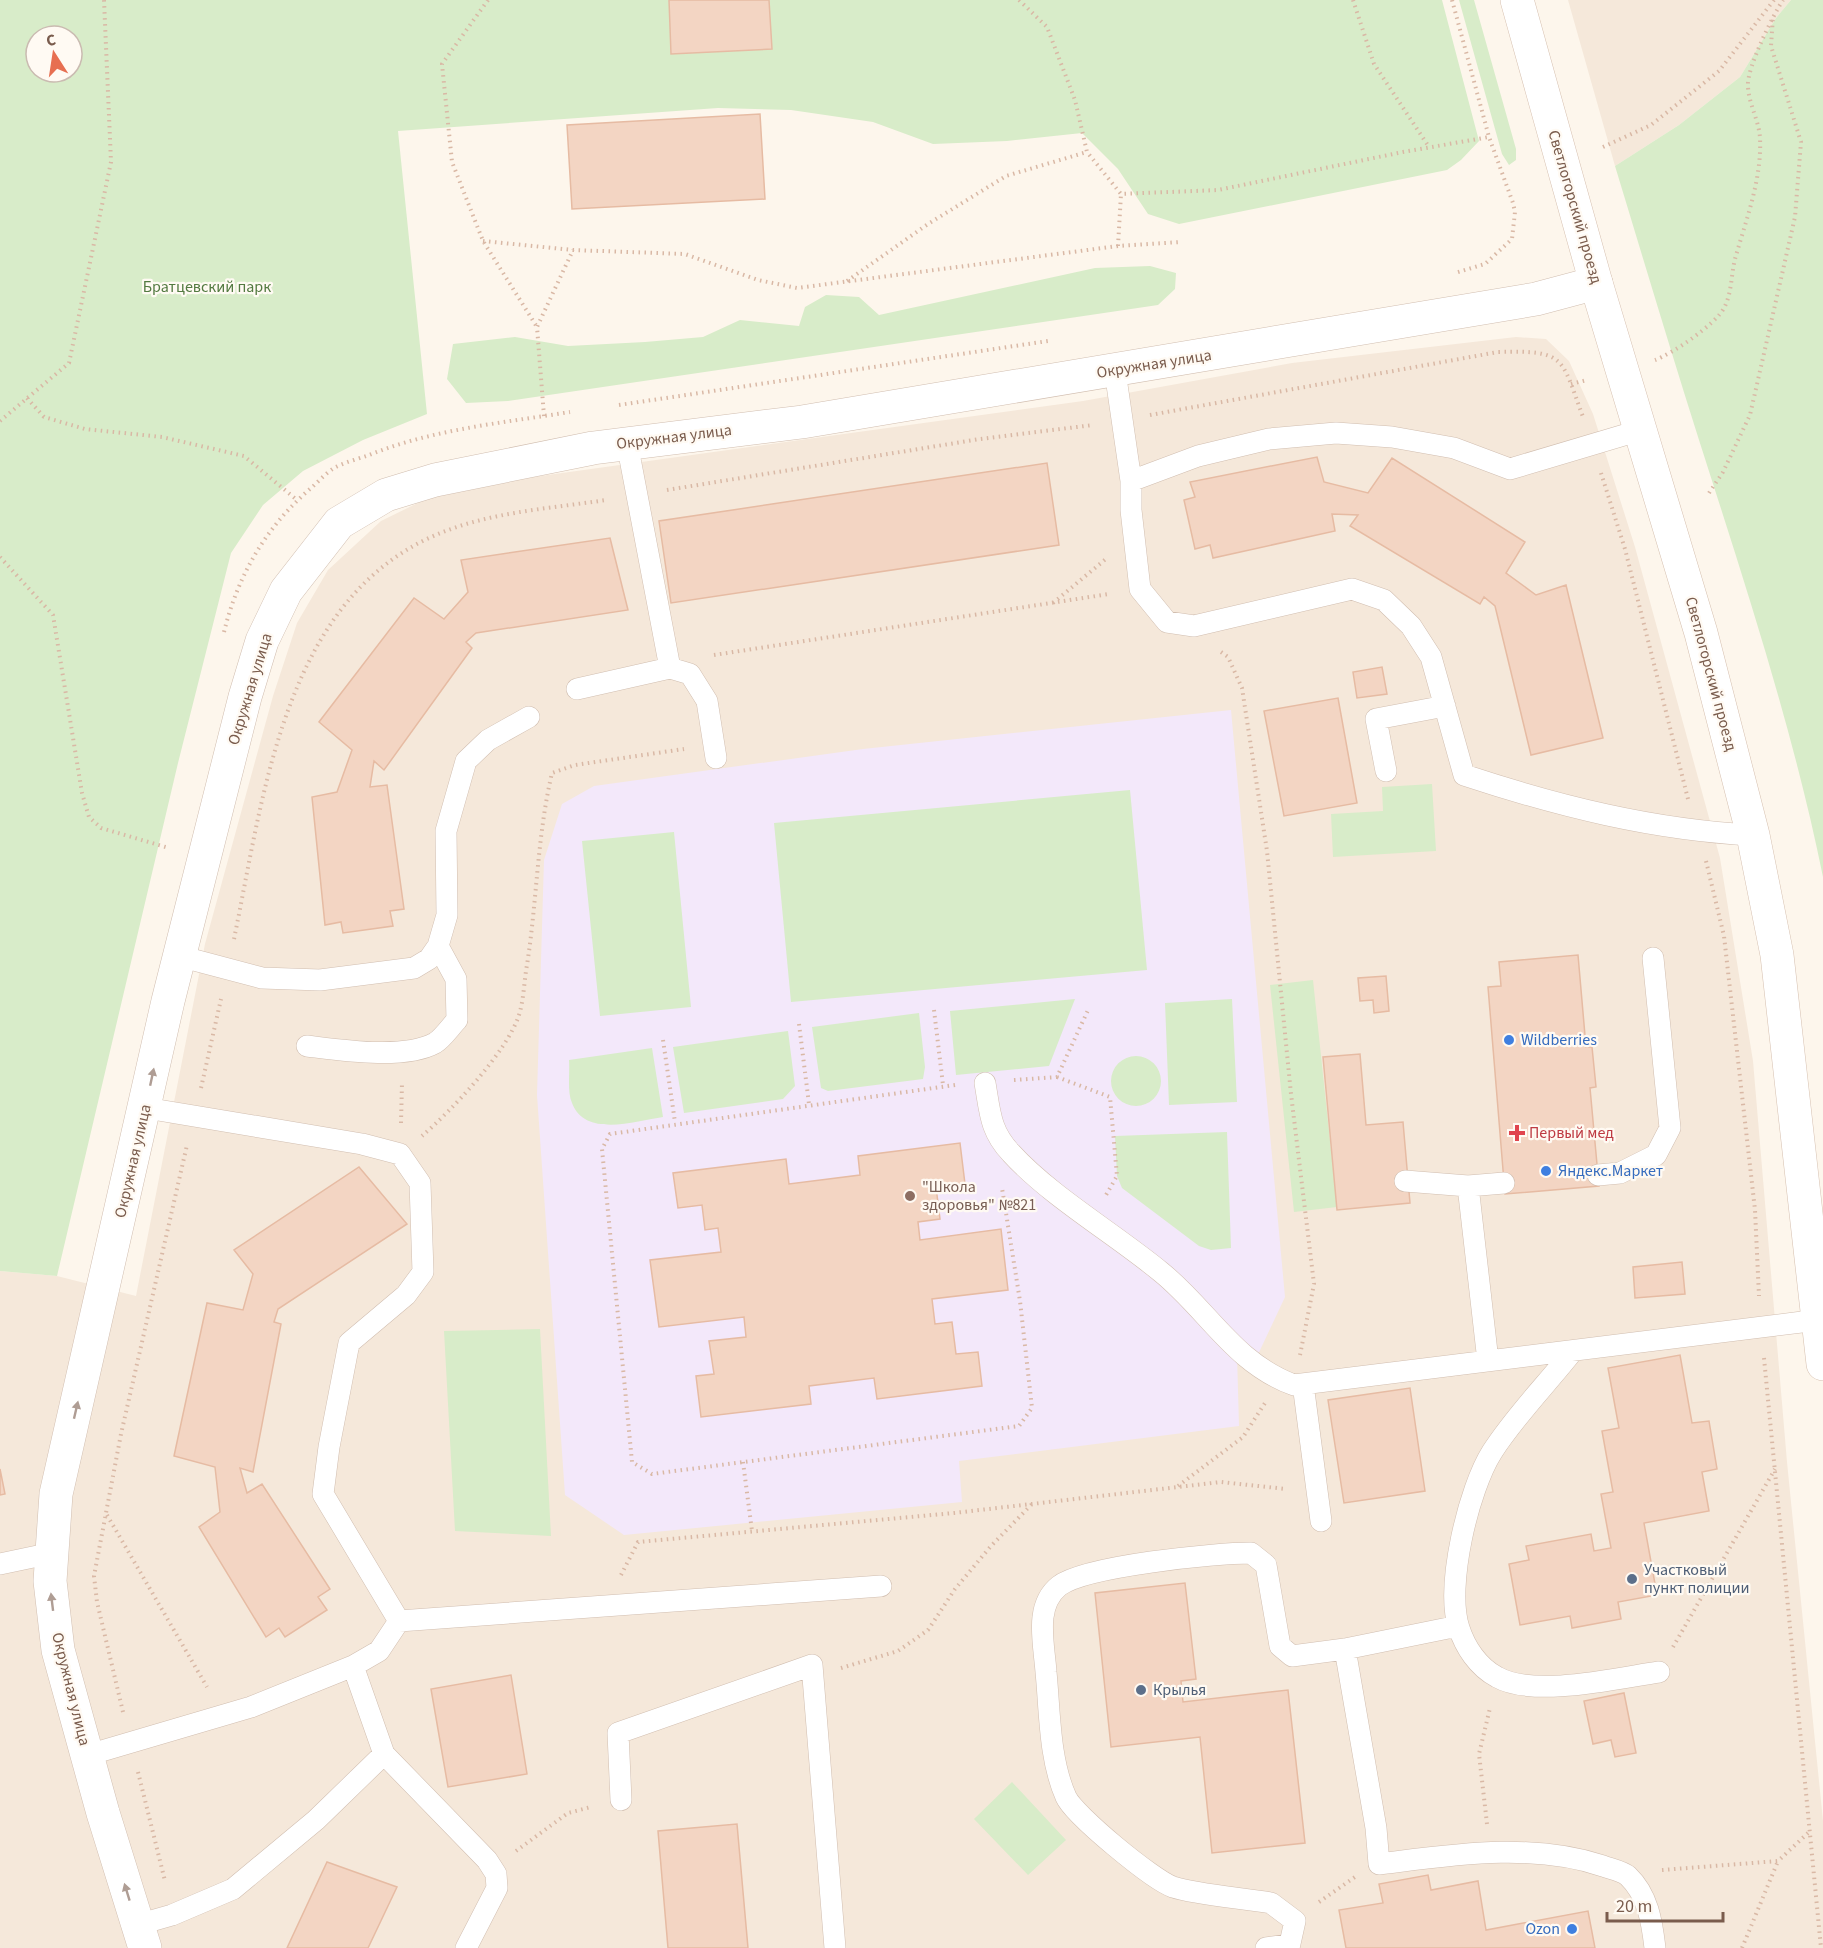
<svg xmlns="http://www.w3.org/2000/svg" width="1823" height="1948" font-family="'Source Sans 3',sans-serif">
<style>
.residential{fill:#f5e8da}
.education{fill:#f3e8fa}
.green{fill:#d8ecc9;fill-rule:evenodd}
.building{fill:#f3d5c3;stroke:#e6bba3;stroke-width:1.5}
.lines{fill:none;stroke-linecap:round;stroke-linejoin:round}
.lane-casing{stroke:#d1beb0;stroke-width:22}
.street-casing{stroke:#d1beb0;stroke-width:34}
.secondary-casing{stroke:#d6c0b0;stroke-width:34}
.path{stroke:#d9b8a5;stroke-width:4;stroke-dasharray:1.5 4.5;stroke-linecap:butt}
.lane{stroke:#fff;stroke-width:21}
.street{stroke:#fff;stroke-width:33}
.secondary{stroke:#fff;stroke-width:33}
.oneway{fill:#af9d94}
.shop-dot{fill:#3f7fe0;stroke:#fffaf3;stroke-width:2}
.health-dot{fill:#e0444e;stroke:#fffaf3;stroke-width:2}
.education-dot{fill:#8d6e63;stroke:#fffaf3;stroke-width:2}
.service-dot{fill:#5c6f8a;stroke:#fffaf3;stroke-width:2}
.labels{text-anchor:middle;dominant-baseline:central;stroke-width:4.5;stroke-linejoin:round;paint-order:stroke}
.street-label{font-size:16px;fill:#7a5c4d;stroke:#fffaf3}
.park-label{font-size:16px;fill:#537a41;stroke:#fffaf3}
.shop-label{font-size:16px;fill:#366cbe;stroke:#fffaf3;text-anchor:start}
.health-label{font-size:16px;fill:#be3a42;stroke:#fffaf3;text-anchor:start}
.education-label{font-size:16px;fill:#785e54;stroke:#fffaf3;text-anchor:start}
.service-label{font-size:16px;fill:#4e5e75;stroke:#fffaf3;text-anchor:start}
</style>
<rect width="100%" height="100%" fill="#fdf6ec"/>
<path class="residential" d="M1568,0H1791L1776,18L1740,77L1679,125L1615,166Z
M1516,337L1546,339L1569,361L1593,414L1635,547L1720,858L1753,1061L1787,1462L1823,1821V1948H0V1271L57,1276L136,1296L205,944L273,696L297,623L328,570L381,521L430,497L475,485L1083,401L1292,363Z"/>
<path class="education" d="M1231,710L1285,1297L1253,1365L1237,1355L1239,1426L959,1461L962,1502L624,1535L565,1495L537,1095L544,860L562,804L594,786L863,749Z"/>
<path class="green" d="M0,0H1442L1479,141L1461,160L1447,170L1179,224L1148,214L1118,169L1082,133L1007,141L933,144L873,122L791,110L718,108L398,131L427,414L363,440L303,471L263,505L231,553L178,763L57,1276L0,1271ZM36,36H72V72H36Z
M1459,0H1474L1516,149V160L1509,165L1502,154Z
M1791,0H1823V877C1793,729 1745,584 1699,440C1670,349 1643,258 1615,166L1679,125L1740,77L1776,18Z
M1150,266L1176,273L1175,289L1158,305L508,401L466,403L447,379L453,344L515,337L568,346L645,342L703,337L740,320L799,326L805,307L826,295L859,297L879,315L1095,268Z
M1432,784L1436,851L1333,857L1331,814L1383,811L1382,787Z
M1130,790L1147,970L791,1002L774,823Z
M674,832L691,1007L600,1016L582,841Z
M1313,980L1337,1207L1294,1212L1270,985Z
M1075,999L1049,1066L956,1075L950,1011Z
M1232,999L1237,1102L1169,1105L1165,1003Z
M919,1013L925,1067L923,1079L828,1091L821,1088L812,1027Z
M788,1031L795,1086L783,1099L684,1113L673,1047Z
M652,1048L663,1117C636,1121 585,1138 572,1103C567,1092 570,1073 569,1060Z
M1111 1081a25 25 0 1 1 50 0a25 25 0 1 1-50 0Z
M1227,1132L1231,1248L1211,1250L1199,1246L1122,1188L1117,1176L1115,1136Z
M540,1329L551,1536L455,1531L444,1331Z
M1012,1782L1066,1840L1028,1875L974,1819Z"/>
<path class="building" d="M669,0H769L772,49L671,54Z
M760,114L765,199L572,209L567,125Z
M1317,457L1324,482L1368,493L1392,458L1525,542L1506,573L1536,595L1566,585L1603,738L1531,755L1495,606L1484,597L1480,604L1350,526L1358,515L1332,514L1335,531L1213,558L1210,545L1195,549L1184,500L1195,497L1190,482Z
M1047,463L1059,545L671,603L659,521Z
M610,538L628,610L476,633L466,642L472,648L384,770L374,761L370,787L387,785L404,909L390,911L393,926L343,933L341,922L325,925L312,797L337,792L352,750L319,722L414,598L444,619L468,592L461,560Z
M1382,667L1387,694L1357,698L1353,672Z
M1338,698L1357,803L1284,816L1264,711Z
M1578,955L1586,1047H1592L1596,1087L1590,1088L1599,1186L1505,1194L1488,987L1501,986L1499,962Z
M1386,976L1389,1011L1374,1013L1373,1000L1360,1001L1358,978Z
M1360,1054L1366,1125L1403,1122L1410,1203L1337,1210L1323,1057Z
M960,1143L965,1184L936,1187L940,1219L918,1222L920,1240L1001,1229L1008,1290L932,1299L935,1324L952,1322L956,1354L978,1352L982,1386L877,1399L874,1378L809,1386L811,1404L701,1417L696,1376L714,1374L709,1341L746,1337L744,1317L659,1327L650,1260L721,1252L718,1228L705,1230L702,1205L678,1208L673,1173L786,1159L789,1184L860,1175L858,1156Z
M359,1167L407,1224L278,1309L274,1322L281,1324L253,1472L240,1468L247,1493L262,1484L330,1589L318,1597L327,1610L285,1637L279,1628L266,1637L199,1527L220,1512L215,1467L174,1456L207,1303L243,1310L253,1274L234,1250Z
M1682,1262L1685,1294L1635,1298L1633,1267Z
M1680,1355L1692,1423L1709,1421L1717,1469L1702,1472L1709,1511L1644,1523L1657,1595L1618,1602L1621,1619L1572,1628L1570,1616L1520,1625L1509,1564L1529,1560L1526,1546L1591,1534L1594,1551L1611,1548L1601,1494L1613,1492L1602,1431L1619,1428L1608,1368Z
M1410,1388L1425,1491L1344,1503L1328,1400Z
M0,1469L5,1494L0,1495Z
M1185,1583L1196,1679L1181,1681L1183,1702L1288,1690L1305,1843L1212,1853L1200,1737L1111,1747L1095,1593Z
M511,1675L527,1774L448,1787L431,1689Z
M1624,1693L1636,1753L1615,1757L1611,1740L1593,1744L1584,1701Z
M737,1824L748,1948H668L658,1831Z
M327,1862L397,1887L368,1948H287Z
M1428,1875L1431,1890L1478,1881L1486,1930L1588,1911L1595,1948H1346L1339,1910L1383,1903L1379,1884Z"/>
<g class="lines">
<g class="lane-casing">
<path id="lane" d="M1115,371L1131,481V510L1140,589L1167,622L1194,626L1352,589L1384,600L1411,626L1431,657L1464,775C1558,806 1653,830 1753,835
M627,443L670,668L690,674L707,701L716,758
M1131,481L1198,456L1269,439L1336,433L1392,437L1454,448L1510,469L1641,430
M577,689L670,668
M1386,771L1376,719L1445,706
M179,956L262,978L320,980L414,968L429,959L438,946L447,915L446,831L466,761L488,740L529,717
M307,1046C340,1050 404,1060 435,1043C443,1038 451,1026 457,1020L456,979L438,946
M985,1083C990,1112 990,1131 1011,1153C1050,1196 1115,1234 1161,1272C1208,1310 1234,1363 1294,1385L1818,1320
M1598,1175L1620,1173L1656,1155L1670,1128L1653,958
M1405,1181L1468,1186
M1572,1352C1546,1385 1515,1416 1492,1452C1469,1488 1445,1586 1459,1628C1465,1647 1478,1667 1497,1677C1534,1698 1618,1678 1659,1672
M1488,1361L1468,1186L1504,1183
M1303,1384L1321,1521
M0,1564L52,1553
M399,1621L881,1586
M1345,1649L1376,1828L1379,1864C1452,1855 1531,1842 1603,1866C1611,1869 1622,1871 1628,1876C1648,1895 1652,1922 1655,1948
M353,1666L384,1754L487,1860L496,1874L497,1888L466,1948
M88,1755L251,1707L353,1666L379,1651L399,1621L323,1494L329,1447L349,1343L406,1295L423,1272L420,1183L400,1154L362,1144L146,1108
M621,1800L618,1733L812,1665L835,1948
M137,1925L172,1915L233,1889L316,1820L384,1754
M1266,1948L1288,1945
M1289,1948L1295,1921L1271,1903C1243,1898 1198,1895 1173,1887C1153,1880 1074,1815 1066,1797C1049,1759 1050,1712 1046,1672C1044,1643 1034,1606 1059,1586C1085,1566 1215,1553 1251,1553L1266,1565L1280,1646L1292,1656L1345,1649L1458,1626"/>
</g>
<g class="street-casing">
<path id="street" d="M145,1948L103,1813L58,1650L50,1581L56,1494L168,1001L245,697L262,641L286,591L339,523L386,495L435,480L593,448L802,422L1536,299L1596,283"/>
</g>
<g class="secondary-casing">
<path id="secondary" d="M1517,0L1596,283L1701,633L1753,835L1777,955L1823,1364"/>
</g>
<path class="path" d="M488,0L442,64L452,162L483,241L537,327
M1019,0L1047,27L1075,100L1087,152L1121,194L1218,190L1403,152L1489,137
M1353,0L1374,64L1429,147
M1452,0L1489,137L1513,203L1515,212L1512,239L1485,264L1455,273
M1603,147L1651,125L1719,71L1774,0
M483,241L573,250L685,254L758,280L797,288L1118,246L1180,242
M1118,246L1121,194
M847,281L928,224L1006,176L1087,152
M1655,360C1672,354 1716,324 1724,308C1732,293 1731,275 1735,259C1746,220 1762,179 1760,138C1759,120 1748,103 1748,85C1747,68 1773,15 1783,0
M1571,384L1587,380
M27,398L44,417L85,429L162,437L244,456L297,500
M619,405L1048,341
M1150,415L1498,352C1566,350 1561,357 1583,417
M544,416L537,327L573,250
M0,421L69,363L111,162L104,0
M1601,473L1625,549L1688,799
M667,490L980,439L1093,425
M1709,493L1723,472L1750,415L1795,217L1801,142L1771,46L1773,17
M0,557L53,615L82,793L89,817L101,828L169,848
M1053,603L1107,558
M224,632C238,575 266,527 310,489C318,482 326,473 334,468C345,462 358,459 369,455C434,429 502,423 570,412
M1221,652L1228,657L1242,688L1267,851L1291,1094L1314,1284L1300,1355
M714,655L1109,594
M1706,861L1724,936L1755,1210L1759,1296
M234,939C263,799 283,606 429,538C485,512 547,509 606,500
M934,1010L943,1085
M799,1024L809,1104
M663,1040L675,1122
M1057,1077L1110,1097L1117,1176L1106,1195
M1014,1080L1057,1077L1089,1008
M955,1085L610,1134L602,1149L632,1462L652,1474L1019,1426L1032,1408L1020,1301L1002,1188
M201,1088L221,999
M401,1123L402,1083
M422,1136C451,1111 507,1052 519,1015C524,999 524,981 527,965C537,901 537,837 552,773L575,765L684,749
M1764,1358L1821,1948
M743,1462L752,1531
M1178,1486L1243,1437L1265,1403
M107,1515L207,1687
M621,1575L638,1542L954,1513L1221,1482L1286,1489
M1673,1647L1775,1469
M841,1668L898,1651L928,1630L955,1589L991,1546L1032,1504
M123,1712L97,1602L94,1576L121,1434L187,1145
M138,1772L165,1881
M1487,1824L1479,1754L1490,1708
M516,1851L568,1813L591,1807
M1662,1870L1778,1861L1808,1833
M1319,1902L1355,1877
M1742,1948L1778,1861"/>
<use href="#lane" class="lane"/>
<use href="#street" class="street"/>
<use href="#secondary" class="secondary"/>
</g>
<defs><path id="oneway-solid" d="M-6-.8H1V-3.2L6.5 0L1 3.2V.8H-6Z" transform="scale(1.5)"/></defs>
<g class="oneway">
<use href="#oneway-solid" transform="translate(152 1077) rotate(-78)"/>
<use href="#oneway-solid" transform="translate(76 1410) rotate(-77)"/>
<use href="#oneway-solid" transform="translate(52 1602) rotate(-97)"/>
<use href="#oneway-solid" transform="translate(127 1892) rotate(-107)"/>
</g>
<g class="shop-dot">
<circle cx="1509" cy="1040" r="6"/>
<circle cx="1546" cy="1171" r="6"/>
<circle cx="1572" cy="1929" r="6"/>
</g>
<path class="health-dot" d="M1514 1124h6v6h6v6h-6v6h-6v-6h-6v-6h6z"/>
<circle class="education-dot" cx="910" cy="1196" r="6"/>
<g class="service-dot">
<circle cx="1632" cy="1579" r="6"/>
<circle cx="1141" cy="1690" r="6"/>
</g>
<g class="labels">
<g class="street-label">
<text transform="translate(1575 207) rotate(74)">Светлогорский проезд</text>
<text transform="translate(1154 364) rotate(-9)">Окружная улица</text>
<text transform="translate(674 437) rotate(-7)">Окружная улица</text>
<text transform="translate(1711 674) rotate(75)">Светлогорский проезд</text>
<text transform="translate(250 689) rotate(-73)">Окружная улица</text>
<text transform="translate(133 1161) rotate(-77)">Окружная улица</text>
<text transform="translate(71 1689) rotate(76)">Окружная улица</text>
</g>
<g class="park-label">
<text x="207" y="287">Братцевский парк</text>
</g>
<g class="shop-label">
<text x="1521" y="1040">Wildberries</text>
<text x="1558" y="1171">Яндекс.Маркет</text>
<text x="1560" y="1929" text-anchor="end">Ozon</text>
</g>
<g class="health-label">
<text x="1529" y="1133">Первый мед</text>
</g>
<g class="education-label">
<text x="922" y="1187">"Школа<tspan x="922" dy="18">здоровья" №821</tspan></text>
</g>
<g class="service-label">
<text x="1644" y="1570">Участковый<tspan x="1644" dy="18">пункт полиции</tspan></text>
<text x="1153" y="1690">Крылья</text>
</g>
</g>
<g transform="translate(54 54) rotate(348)"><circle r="28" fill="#fffaf3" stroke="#cabbb1" stroke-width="1.5"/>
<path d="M0-4.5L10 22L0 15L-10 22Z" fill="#e76f51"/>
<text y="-9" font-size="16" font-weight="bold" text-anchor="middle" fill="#7a5c4d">С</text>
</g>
<path d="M1607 1912v9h116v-9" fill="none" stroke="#7a5c4d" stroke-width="3"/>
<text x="1616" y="1912" font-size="18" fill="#7a5c4d" stroke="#fffaf3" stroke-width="4.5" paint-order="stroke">20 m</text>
</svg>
